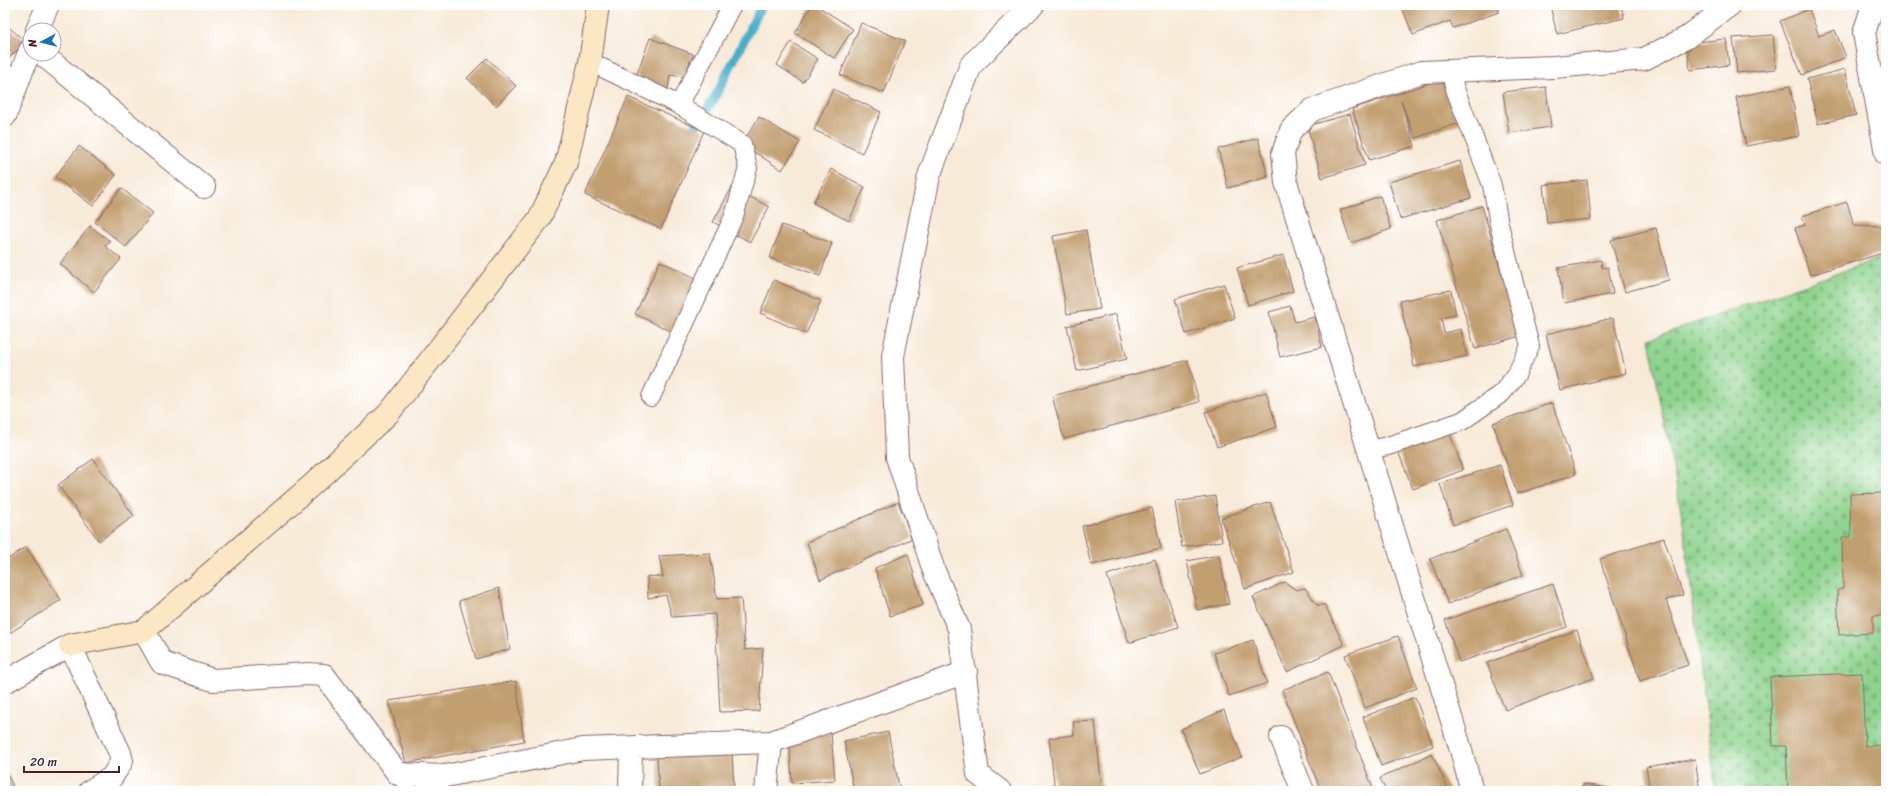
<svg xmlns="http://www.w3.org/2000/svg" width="1891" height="796" font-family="Sriracha,sans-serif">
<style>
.cemetery{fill:url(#cemetery-stones);stroke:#6c795c}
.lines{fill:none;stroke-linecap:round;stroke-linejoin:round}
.stream{stroke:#4aaec9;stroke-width:9}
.building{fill:#c29f71}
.lane-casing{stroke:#876668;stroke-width:20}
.street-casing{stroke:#876668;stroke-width:24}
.secondary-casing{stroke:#876668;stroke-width:24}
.lane{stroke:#fff;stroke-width:18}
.street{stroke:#fff;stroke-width:22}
.secondary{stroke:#fbe7c3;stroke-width:22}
</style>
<defs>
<pattern id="cemetery-stones" width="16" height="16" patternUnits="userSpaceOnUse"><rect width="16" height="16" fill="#8dd38d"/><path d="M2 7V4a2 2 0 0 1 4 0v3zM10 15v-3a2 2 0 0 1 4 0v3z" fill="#7bb57a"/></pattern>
</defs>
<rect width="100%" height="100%" fill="#fff"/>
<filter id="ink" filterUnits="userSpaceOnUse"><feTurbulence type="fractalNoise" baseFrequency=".025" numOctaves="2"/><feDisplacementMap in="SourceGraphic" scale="8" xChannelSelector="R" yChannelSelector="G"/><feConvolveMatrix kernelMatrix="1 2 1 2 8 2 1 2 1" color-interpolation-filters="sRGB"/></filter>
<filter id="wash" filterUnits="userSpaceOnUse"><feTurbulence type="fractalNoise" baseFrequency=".012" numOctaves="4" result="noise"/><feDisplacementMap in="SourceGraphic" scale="16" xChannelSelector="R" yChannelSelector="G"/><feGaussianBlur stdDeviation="0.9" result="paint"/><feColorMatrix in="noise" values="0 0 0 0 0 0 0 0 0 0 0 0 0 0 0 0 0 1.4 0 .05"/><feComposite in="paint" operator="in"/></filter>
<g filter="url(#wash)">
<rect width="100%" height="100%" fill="#f8ead8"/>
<path class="cemetery" d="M1886,256V791H1716L1683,522L1649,339Z"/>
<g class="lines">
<path class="stream" d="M689,136L714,99L762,5"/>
</g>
<g id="blocks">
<path class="building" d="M812,5H816L853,29L834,58L795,33Z
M1401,5H1496L1499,12L1453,28L1450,21L1413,35Z
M1550,5H1621L1624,18L1557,34Z
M1809,9L1819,36L1835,30L1846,57L1802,75L1780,21Z
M861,23L905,41L884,93L840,75Z
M5,24L25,41L5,63Z
M1773,35L1776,69L1737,73L1733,38Z
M650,38L693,54L684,77L670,75L668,89L636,76Z
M1726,39L1729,65L1690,70L1687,43Z
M791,42L818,59L803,82L777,65Z
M487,58L516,86L496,106L467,78Z
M1845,69L1856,115L1818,124L1807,79Z
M1445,78L1460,123L1415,138L1401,101L1415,146L1369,160L1352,109Z
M1790,86L1799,136L1746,146L1736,97Z
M1546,87L1551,127L1509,133L1503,92Z
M833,89L881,112L862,153L814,130Z
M628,97L704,131L661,229L585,195Z
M1350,114L1365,165L1322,178L1307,126Z
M759,117L800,142L782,170L742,144Z
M1258,138L1268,177L1228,188L1218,149Z
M79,146L116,175L93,206L55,177Z
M1460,161L1471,198L1400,219L1389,182Z
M831,169L865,187L849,221L813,203Z
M1587,180L1591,219L1547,223L1543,185Z
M732,187L769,207L750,242L713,222Z
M121,188L153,213L126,247L95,222Z
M1380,196L1391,229L1351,243L1340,210Z
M1847,202L1854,225L1883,226L1886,236V252L1810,275L1795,228L1805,225L1802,216Z
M1482,206L1520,336L1475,349L1437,220Z
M782,225L832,243L820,276L770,258Z
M90,226L110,241L105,246L121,259L94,292L60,264Z
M1656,228L1669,280L1625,292L1611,240Z
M1086,230L1100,309L1067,314L1053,236Z
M1283,255L1293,291L1248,305L1237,268Z
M1601,260L1602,268L1608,267L1613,294L1564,303L1558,268Z
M660,261L704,282L679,335L635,314Z
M774,280L821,301L806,334L760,313Z
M1224,284L1235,318L1186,334L1175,299Z
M1451,290L1456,315L1441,318L1444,333L1461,329L1467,356L1414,367L1400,301Z
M1290,306L1295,322L1315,317L1322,347L1280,357L1269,312Z
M1116,314L1127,359L1077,371L1067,326Z
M1613,318L1626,373L1560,390L1546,334Z
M1188,360L1199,402L1064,439L1052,396Z
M1266,392L1277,427L1217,447L1205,412Z
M1552,403L1576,474L1517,494L1493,423Z
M1449,431L1463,470L1413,489L1398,451Z
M93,459L134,516L99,541L58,485Z
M1500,465L1513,505L1453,525L1440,484Z
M1886,493V615L1873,616V633L1839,635L1837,591L1843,588L1842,537H1851L1850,494Z
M1215,496L1222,541L1182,547L1175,502Z
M898,502L913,538L820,580L807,542Z
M1270,502L1294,572L1245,589L1221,518Z
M1152,508L1161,548L1091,565L1082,526Z
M1506,529L1523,575L1448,604L1430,559Z
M1664,538L1683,595L1666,600L1688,665L1640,681L1600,559Z
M26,547L61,600L5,636V561Z
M710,553L717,599L741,598L745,650L763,648L759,711L720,712L715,614L672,617L666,595L648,598L647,576L663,577L659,556Z
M908,554L923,605L890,616L875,568Z
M1219,555L1229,604L1197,610L1187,561Z
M1155,559L1178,627L1129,643L1107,575Z
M1285,582L1296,590L1305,588L1317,605H1325L1344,645L1287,672L1253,597Z
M1553,584L1567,627L1459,662L1445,620Z
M499,588L510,649L476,659L459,601Z
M1577,630L1594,678L1505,710L1487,663Z
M1398,636L1417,688L1365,708L1345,655Z
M1253,640L1267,683L1229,696L1214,653Z
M1328,672L1374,791H1321L1282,690Z
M1862,673L1865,746L1886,745V791H1788L1786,746H1773L1770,677Z
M516,681L524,741L406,763L389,701Z
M1415,697L1433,746L1381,766L1363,717Z
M1224,710L1242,757L1200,774L1181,729Z
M1095,721L1102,791H1055L1049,738L1074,735L1073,722Z
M888,732L900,791H854L844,741Z
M831,733L835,780L792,783L789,736Z
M732,752L734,791H659L657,757Z
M1432,754L1449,791H1386L1380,778Z
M1695,759L1700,791H1650L1646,767Z
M5,769L15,791H5Z
M1583,784L1613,789L1612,791H1582Z
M830,787V791H804V790Z"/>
</g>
</g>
<g filter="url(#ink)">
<use href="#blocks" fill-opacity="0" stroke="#876668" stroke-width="1"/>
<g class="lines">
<g class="lane-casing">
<path id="lane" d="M590,62L679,105L732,5
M651,397L734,216L748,168L742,144L679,105
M1368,450L1388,446L1462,421L1502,393L1516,375L1530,346L1499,224L1492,185L1455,89L1450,69
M406,791L408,775"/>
</g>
<g class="street-casing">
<path id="street" d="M1873,5L1864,33L1886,154
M37,30L48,5
M42,54L204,187
M5,116L30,50
M144,631L162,663L213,680L308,674L324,675L398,774L445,776L583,749L771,742L966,672
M5,682L70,645L120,753L122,761L112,777L90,791
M1281,737L1303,791
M630,791L631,748
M766,791L771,742
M1000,791L978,774L959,629L934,571L897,457L893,356L929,176L971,65L1033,5
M1472,791L1461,750L1286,182L1283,153L1291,130L1312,110L1421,72L1554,67L1644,59L1686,38L1730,5"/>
</g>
<g class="secondary-casing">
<path id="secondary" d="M70,645L144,631L313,484L389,413L539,219L566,163L590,62L598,5"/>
</g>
<use href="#lane" class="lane"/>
<use href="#street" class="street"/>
<use href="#secondary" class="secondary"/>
</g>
</g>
<rect width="1891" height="796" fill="none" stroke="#fff" stroke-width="20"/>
<g transform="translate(42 42) rotate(263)"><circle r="19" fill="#ffffff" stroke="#b7a5aa"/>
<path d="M0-3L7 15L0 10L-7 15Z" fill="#1f6fb2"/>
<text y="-6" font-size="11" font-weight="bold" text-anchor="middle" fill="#4a1f2b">N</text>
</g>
<path d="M24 766v6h95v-6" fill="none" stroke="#4a1f2b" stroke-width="2"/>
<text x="30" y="766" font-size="12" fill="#4a1f2b" stroke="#ffffff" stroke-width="3" paint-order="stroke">20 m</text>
</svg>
